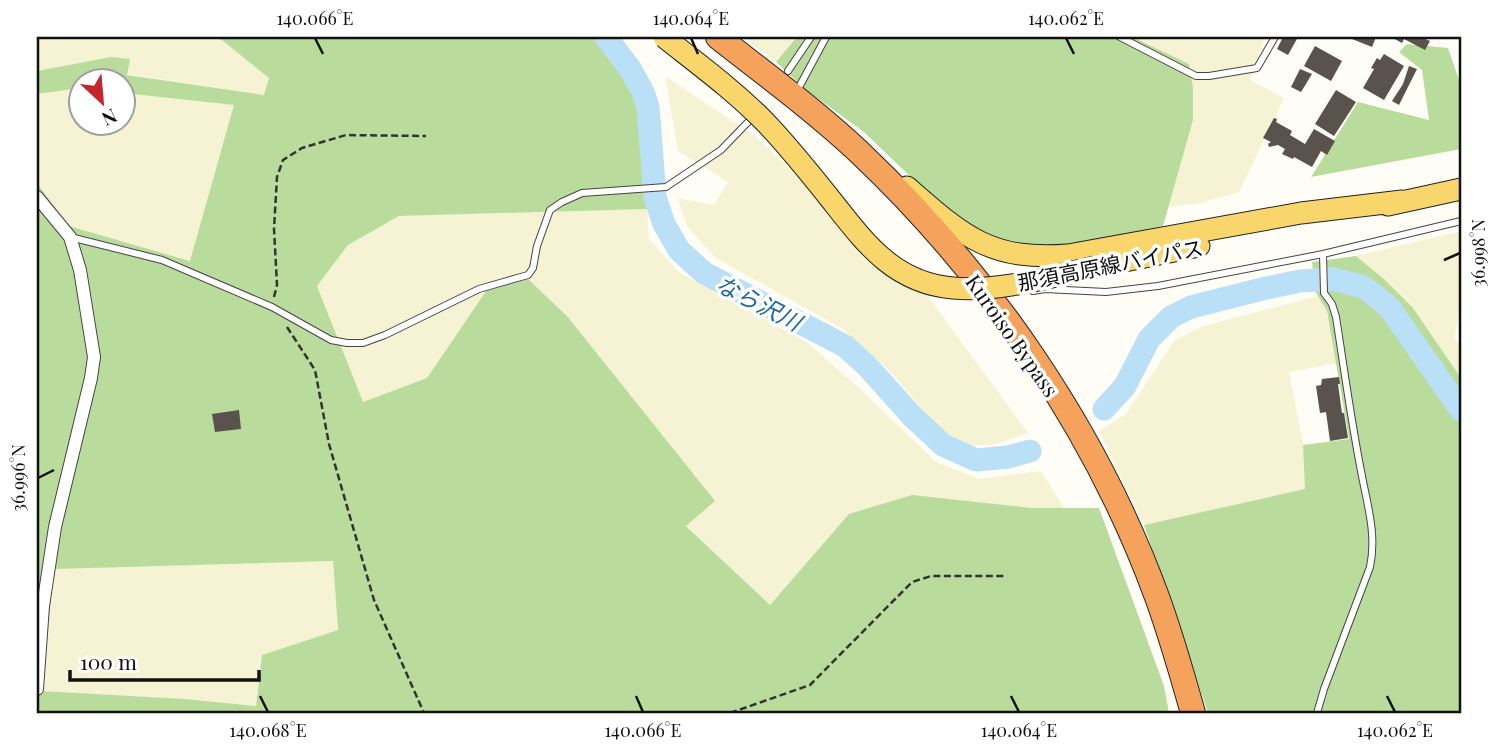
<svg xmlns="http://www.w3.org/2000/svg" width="1498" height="750" font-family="'Playfair Display','Noto Sans JP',serif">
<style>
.farmland{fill:#f6f3d4}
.forest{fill:#b9dc9c;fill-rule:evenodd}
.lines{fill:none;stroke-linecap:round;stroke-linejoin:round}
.river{stroke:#b9e0f7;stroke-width:23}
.building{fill:#5a524d}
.lane-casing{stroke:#444;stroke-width:8}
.street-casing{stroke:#444;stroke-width:14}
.primary-casing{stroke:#222;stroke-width:23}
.highway-casing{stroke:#222;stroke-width:26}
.path{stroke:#333;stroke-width:2.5;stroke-dasharray:7 3.5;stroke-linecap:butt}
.lane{stroke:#fff;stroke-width:6}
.street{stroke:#fff;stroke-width:12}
.primary{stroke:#f9d66b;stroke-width:21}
.highway{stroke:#f5a25d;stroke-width:24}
.primary-bridge-casing{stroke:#222;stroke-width:23;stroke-linecap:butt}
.primary-bridge{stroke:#f9d66b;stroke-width:21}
.ticks{fill:none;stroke:#111;stroke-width:2.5}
.labels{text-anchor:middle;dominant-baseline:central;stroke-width:7;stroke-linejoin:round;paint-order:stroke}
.street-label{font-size:21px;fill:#111;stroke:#fff}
.water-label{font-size:23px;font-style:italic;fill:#1768a6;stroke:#fff}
.neatline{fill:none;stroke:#111;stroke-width:2.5}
.ticks-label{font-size:18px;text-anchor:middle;fill:#111}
</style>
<rect width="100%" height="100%" fill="#fffdf5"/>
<path class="farmland" d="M37,37H218L270,78L264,95L126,74L130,59L37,71Z
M743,37H797L776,62Z
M1132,37H1265L1250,80L1284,98L1239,192L1200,203L1168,207L1193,120Z
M665,76L754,135L803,181L861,255L887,275L927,295L1028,433L996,444L968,446L941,431L890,371L841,328L716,258L687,227L678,198L714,205L728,182L678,151Z
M80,88V122H122L123,93L235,105L191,261L69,226L37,183V94Z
M647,209L649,239L680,273L808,343L859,388L936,462L979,479L1041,471L1064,508L849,514L770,605L686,525L714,501L567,316L528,279L486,291L427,378L363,403L317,286L348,245L399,216Z
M1461,231V306L1454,338L1461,345V378L1413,308L1384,279L1356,256Z
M1318,296L1327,311L1337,363L1289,372L1303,445L1306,489L1144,525L1099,431L1126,414L1175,340L1203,326Z
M333,561L338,630L262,655L256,706L185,699L42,691L54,568Z"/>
<path class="forest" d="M218,37H596L634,93L643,136L647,209L399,216L348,245L317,286L363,402L427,378L486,291L528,279L567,316L715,501L686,526L770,605L849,514L912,495L1031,508H1099L1164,686L1169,713H37V183L69,226L190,261L234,105L123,93L122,80H80V88L37,94V71L111,57L130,59L127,75L264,95L269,78ZM333,561L338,630L262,655L256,706L185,699L42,691L54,569Z
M797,37H1132L1189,64L1193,88V120L1163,226L1085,244L1043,248L995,241L944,209L864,132L806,90L776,62Z
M1407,44L1448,48L1461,86V149L1311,177L1358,102L1429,120L1422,70L1399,52Z
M1356,256L1384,279L1413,308L1461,378V713H1208L1144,525L1305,489L1303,445L1349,439L1327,311L1315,291L1312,262Z"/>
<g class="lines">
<path class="river" d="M606,37L631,70L643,92L648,107L655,197L664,224L679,250L704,273L845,346L868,367L912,416L943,445L976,460L1008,457L1030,451
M1104,409L1125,386L1149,339L1171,317L1191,307L1266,288L1300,281L1333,279L1364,287L1389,307L1461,410"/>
</g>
<path class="building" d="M1283,37H1298L1288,55L1277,49Z
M1347,37H1376L1372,47Z
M1391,37H1421L1430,41L1425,50L1404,39L1402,43Z
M1315,46L1342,61L1331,81L1304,66Z
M1384,54L1404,66L1384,100L1363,88L1374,69L1371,68L1377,58L1380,60Z
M1409,66L1417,69L1399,105L1392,101L1403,84Z
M1300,69L1312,74L1301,92L1291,87Z
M1336,90L1356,102L1334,136L1315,124Z
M1274,118L1277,119L1276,122L1292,131L1290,135L1305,144L1314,129L1335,141L1327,155L1321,151L1312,167L1294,157L1293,159L1282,154L1285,149L1278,145L1269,147L1268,144L1271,142L1263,138Z
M1339,377L1340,384H1338L1342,413H1344L1348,438L1330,441L1326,412L1320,413L1316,386L1321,385L1322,379Z
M239,410L241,429L215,432L212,414Z"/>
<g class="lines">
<g class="lane-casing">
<path id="lane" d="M1120,37L1196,76H1209L1257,68L1275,37
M788,71L811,37
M797,91L826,37
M70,237L162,260L272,307L331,340L347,343H363L385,335L479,289L528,275L533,268L537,246L550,210L562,202L582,193L666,187L721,150L748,122
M1033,291L1045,289L1106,292L1158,286L1323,254L1461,221
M1317,713L1324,689L1370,567C1377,534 1367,504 1361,471C1351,420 1344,368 1336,317L1332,304L1324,293L1323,254"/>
</g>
<g class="street-casing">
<path id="street" d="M37,197L70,237L80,270L94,357L91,378L55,527L43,606L37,689"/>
</g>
<g class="primary-casing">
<path id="primary" d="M907,187C963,236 990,261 1068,255L1301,213L1402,201
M1388,205L1461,189
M1095,267L1199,246"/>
</g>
<g class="highway-casing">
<path id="highway" d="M718,37C765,74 814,110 858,151C988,274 1095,428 1157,597C1171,635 1182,674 1193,713"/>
</g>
<path class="path" d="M274,297L277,285L274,229L277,177L283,160L302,148L346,135L426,136
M287,327L315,370L329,444L374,600L424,713
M730,713L810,685L912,582L931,576H1004"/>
<use href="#lane" class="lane"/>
<use href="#street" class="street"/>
<use href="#primary" class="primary"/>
<use href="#highway" class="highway"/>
<g class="primary-bridge-casing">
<path id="primary-bridge" d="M664,37C698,64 735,91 766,123C788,146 808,171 828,196C863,240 892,283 953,288C1000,292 1050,277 1095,267"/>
</g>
<use href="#primary-bridge" class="primary-bridge"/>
</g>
<path class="ticks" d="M315,38L323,54M691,38L698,54M1066,38L1074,54M1444,260L1460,253M38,478L54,470M260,696L268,712M636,696L643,712M1011,696L1019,712M1387,696L1395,712"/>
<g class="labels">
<g class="street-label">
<text transform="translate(1110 264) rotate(-11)">那須高原線バイパス</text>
<text transform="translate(1013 335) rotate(55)">Kuroiso Bypass</text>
</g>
<g class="water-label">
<text transform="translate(759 302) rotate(27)">なら沢川</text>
</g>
</g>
<rect width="1498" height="750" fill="none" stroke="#ffffff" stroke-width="77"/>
<g transform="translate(102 102) rotate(154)"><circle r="33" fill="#ffffff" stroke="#a0a0a0" stroke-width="2"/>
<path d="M0-5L12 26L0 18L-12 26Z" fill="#c4262e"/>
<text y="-10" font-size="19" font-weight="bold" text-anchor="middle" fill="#111111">N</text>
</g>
<path d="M70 670v10h189v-10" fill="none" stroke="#111111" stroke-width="3.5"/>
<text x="80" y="670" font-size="21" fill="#111111" stroke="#ffffff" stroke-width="5" paint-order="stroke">100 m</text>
<rect x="38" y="38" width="1422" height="674" class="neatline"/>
<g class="ticks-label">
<text x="315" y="25">140.066°E</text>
<text x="691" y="25">140.064°E</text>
<text x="1066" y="25">140.062°E</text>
<text transform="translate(1479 253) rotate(-90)" y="6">36.998°N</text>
<text transform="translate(19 478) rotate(-90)" y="6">36.996°N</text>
<text x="268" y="737">140.068°E</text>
<text x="643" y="737">140.066°E</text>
<text x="1019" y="737">140.064°E</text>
<text x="1395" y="737">140.062°E</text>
</g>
</svg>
